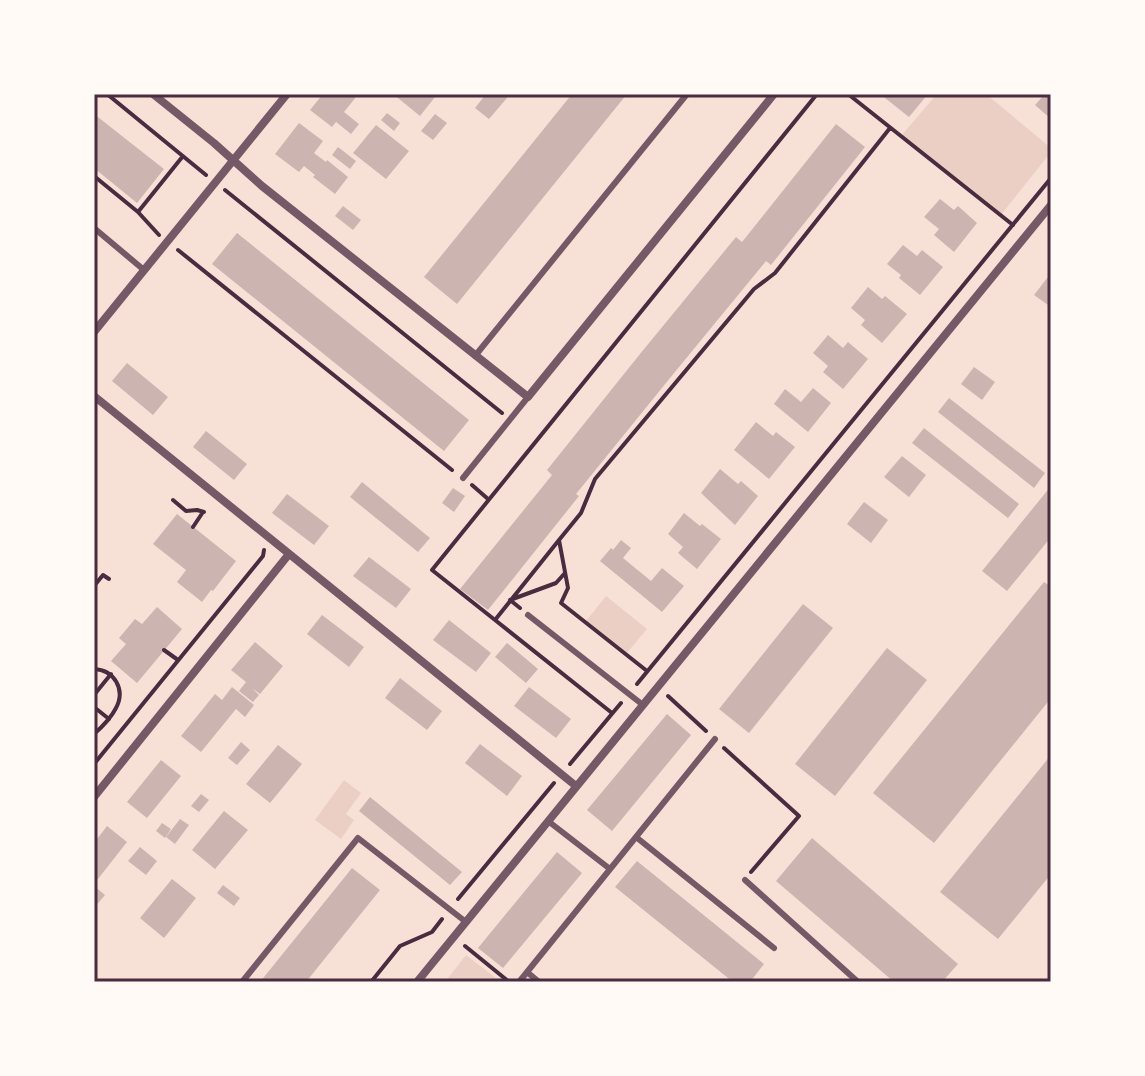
<svg xmlns="http://www.w3.org/2000/svg" width="1145" height="1076" font-family="'Titillium Web',sans-serif">
<style>
.green{fill:#ebcfc5}
.building{fill:#ccb4b1}
.lines{fill:none;stroke-linecap:round;stroke-linejoin:round}
.path{stroke:#4a2c40;stroke-width:4}
.service{stroke:#755966;stroke-width:6}
.minor{stroke:#755966;stroke-width:8}
.neatline{fill:none;stroke:#4a2c40;stroke-width:3}
</style>
<rect width="100%" height="100%" fill="#f7e1d7"/>
<path class="green" d="M937,94H986L1051,148V152L1000,216L901,136Z
M606,596L647,629L626,654L586,621Z
M344,780L361,793L346,814L354,820L341,839L315,820Z
M466,955L501,982H452L448,978Z"/>
<path class="building" d="M323,94H353L356,97L344,112L359,124L351,134L336,122L332,127L310,110Z
M393,94H431L435,97L420,116Z
M486,94H502L507,98L489,119L475,108Z
M572,94H627L457,304L424,277Z
M880,94H928L909,117Z
M1045,94H1051V119L1035,105Z
M387,113L400,123L394,131L381,120Z
M94,114L164,169L137,203L94,168Z
M435,114L447,123L433,140L421,131Z
M299,123L323,141L314,153L326,162L327,160L348,177L335,194L313,177L315,175L304,166L299,172L275,154Z
M836,124L865,147L771,265L766,261L670,378L576,494L579,496L488,610L460,589L552,475L547,470L640,354L736,237L742,242Z
M376,125L409,151L386,179L353,153Z
M338,147L356,161L350,169L332,155Z
M940,199L954,210L958,206L977,223L954,252L934,235L939,229L924,217Z
M343,206L361,220L353,230L335,216Z
M237,233L469,420L444,451L212,264Z
M903,245L917,256L922,250L943,267L920,295L899,278L901,275L887,264Z
M1051,273V307L1034,295Z
M868,287L882,299L885,296L907,314L882,343L861,325L865,320L851,308Z
M828,335L843,348L848,342L868,359L843,389L823,372L828,366L813,353Z
M127,363L168,397L153,415L112,381Z
M974,367L995,382L982,400L961,384Z
M813,388L831,403L808,432L774,404L785,389L801,402Z
M949,398L1045,473L1034,488L938,412Z
M756,422L773,436L776,432L795,447L769,479L734,450Z
M924,428L1019,504L1008,518L912,443Z
M206,431L247,464L234,480L193,447Z
M902,456L926,475L909,497L884,477Z
M720,469L738,484L741,481L758,496L735,525L701,493Z
M362,482L430,538L418,552L350,497Z
M1051,486V537L1007,591L982,571Z
M453,488L465,496L454,512L442,503Z
M287,494L329,526L314,545L272,513Z
M864,502L888,520L871,543L847,524Z
M684,513L700,526L702,524L721,539L697,569L678,553L683,547L668,534Z
M177,514L236,561L213,591L211,590L202,602L177,582L186,570L153,544Z
M621,540L631,548L623,558L651,581L662,568L684,586L662,612L600,561L611,548L613,550Z
M369,557L411,589L396,608L353,576Z
M1044,582L1051,587V698L934,843L873,793Z
M803,604L833,628L749,733L719,709Z
M157,607L182,629L137,683L111,661L126,644L119,638L135,619L142,624Z
M322,615L364,647L349,667L307,634Z
M449,620L491,653L476,672L433,640Z
M255,642L283,666L260,694L252,688L259,695L253,702L239,691L246,682L231,670Z
M507,643L538,669L526,683L495,657Z
M887,648L927,680L835,796L795,764Z
M400,678L442,711L427,730L385,698Z
M232,687L254,705L245,717L236,709L201,752L181,736L215,694L222,700Z
M529,687L571,719L556,738L514,706Z
M667,714L691,735L612,831L587,810Z
M241,742L250,750L237,765L228,758Z
M480,744L522,776L507,796L465,763Z
M278,745L302,764L270,803L246,784Z
M1051,755V874L998,939L940,892Z
M161,760L181,776L147,818L127,802Z
M201,794L209,800L199,812L191,806Z
M370,797L462,872L450,885L359,811Z
M224,811L248,830L215,869L192,850Z
M180,819L189,825L175,844L166,837Z
M162,823L171,829L165,838L156,831Z
M107,826L127,842L94,884V843Z
M812,838L958,964L942,982H894L776,881Z
M140,847L157,861L146,875L128,861Z
M557,852L582,873L503,968L478,948Z
M637,861L764,964L750,982H733L615,887Z
M352,868L380,890L306,982H260Z
M172,879L196,898L164,938L140,918Z
M223,885L240,898L234,906L217,893Z
M94,886L105,895L94,908Z"/>
<g class="lines">
<path class="path" d="M107,94L206,175
M848,94L1013,225
M94,176L138,212
M225,190L502,413
M159,235L138,212L183,156
M178,250L452,470
M472,485L488,499
M173,500L186,511L197,510L204,512
M193,527L203,512
M559,540L495,620L432,570L817,94
M94,586L103,575L109,579
M520,608L510,600L556,583L565,573
M495,620L612,713
M164,650L178,660
M94,669C114,670 126,689 116,708C111,718 102,727 94,734
M647,671L561,603L568,588L559,540L581,513L595,479L754,289L775,273L890,128
M637,684L1051,178
M94,695L111,674
M668,696L706,731
M94,707L109,719
M724,748L799,816L751,872
M94,764L263,556L264,550
M570,764L621,703
M458,899L554,783
M465,946L508,981
M371,982L400,946L432,932L442,919"/>
<path class="service" d="M94,228L144,270
M475,356L687,94
M463,478L528,397
M528,615L643,705
M548,821L610,869
M636,837L774,948
M745,880L858,982
M527,972L539,982
M242,982L358,838L466,922
M519,982L715,739"/>
<path class="minor" d="M153,94L214,143L262,186L528,397L774,94
M94,332L287,94
M94,396L576,786
M94,797L289,554
M417,982L1051,205"/>
</g>
<rect width="1145" height="1076" fill="none" stroke="#fffaf5" stroke-width="192"/>
<rect x="96" y="96" width="953" height="884" class="neatline"/>
</svg>
